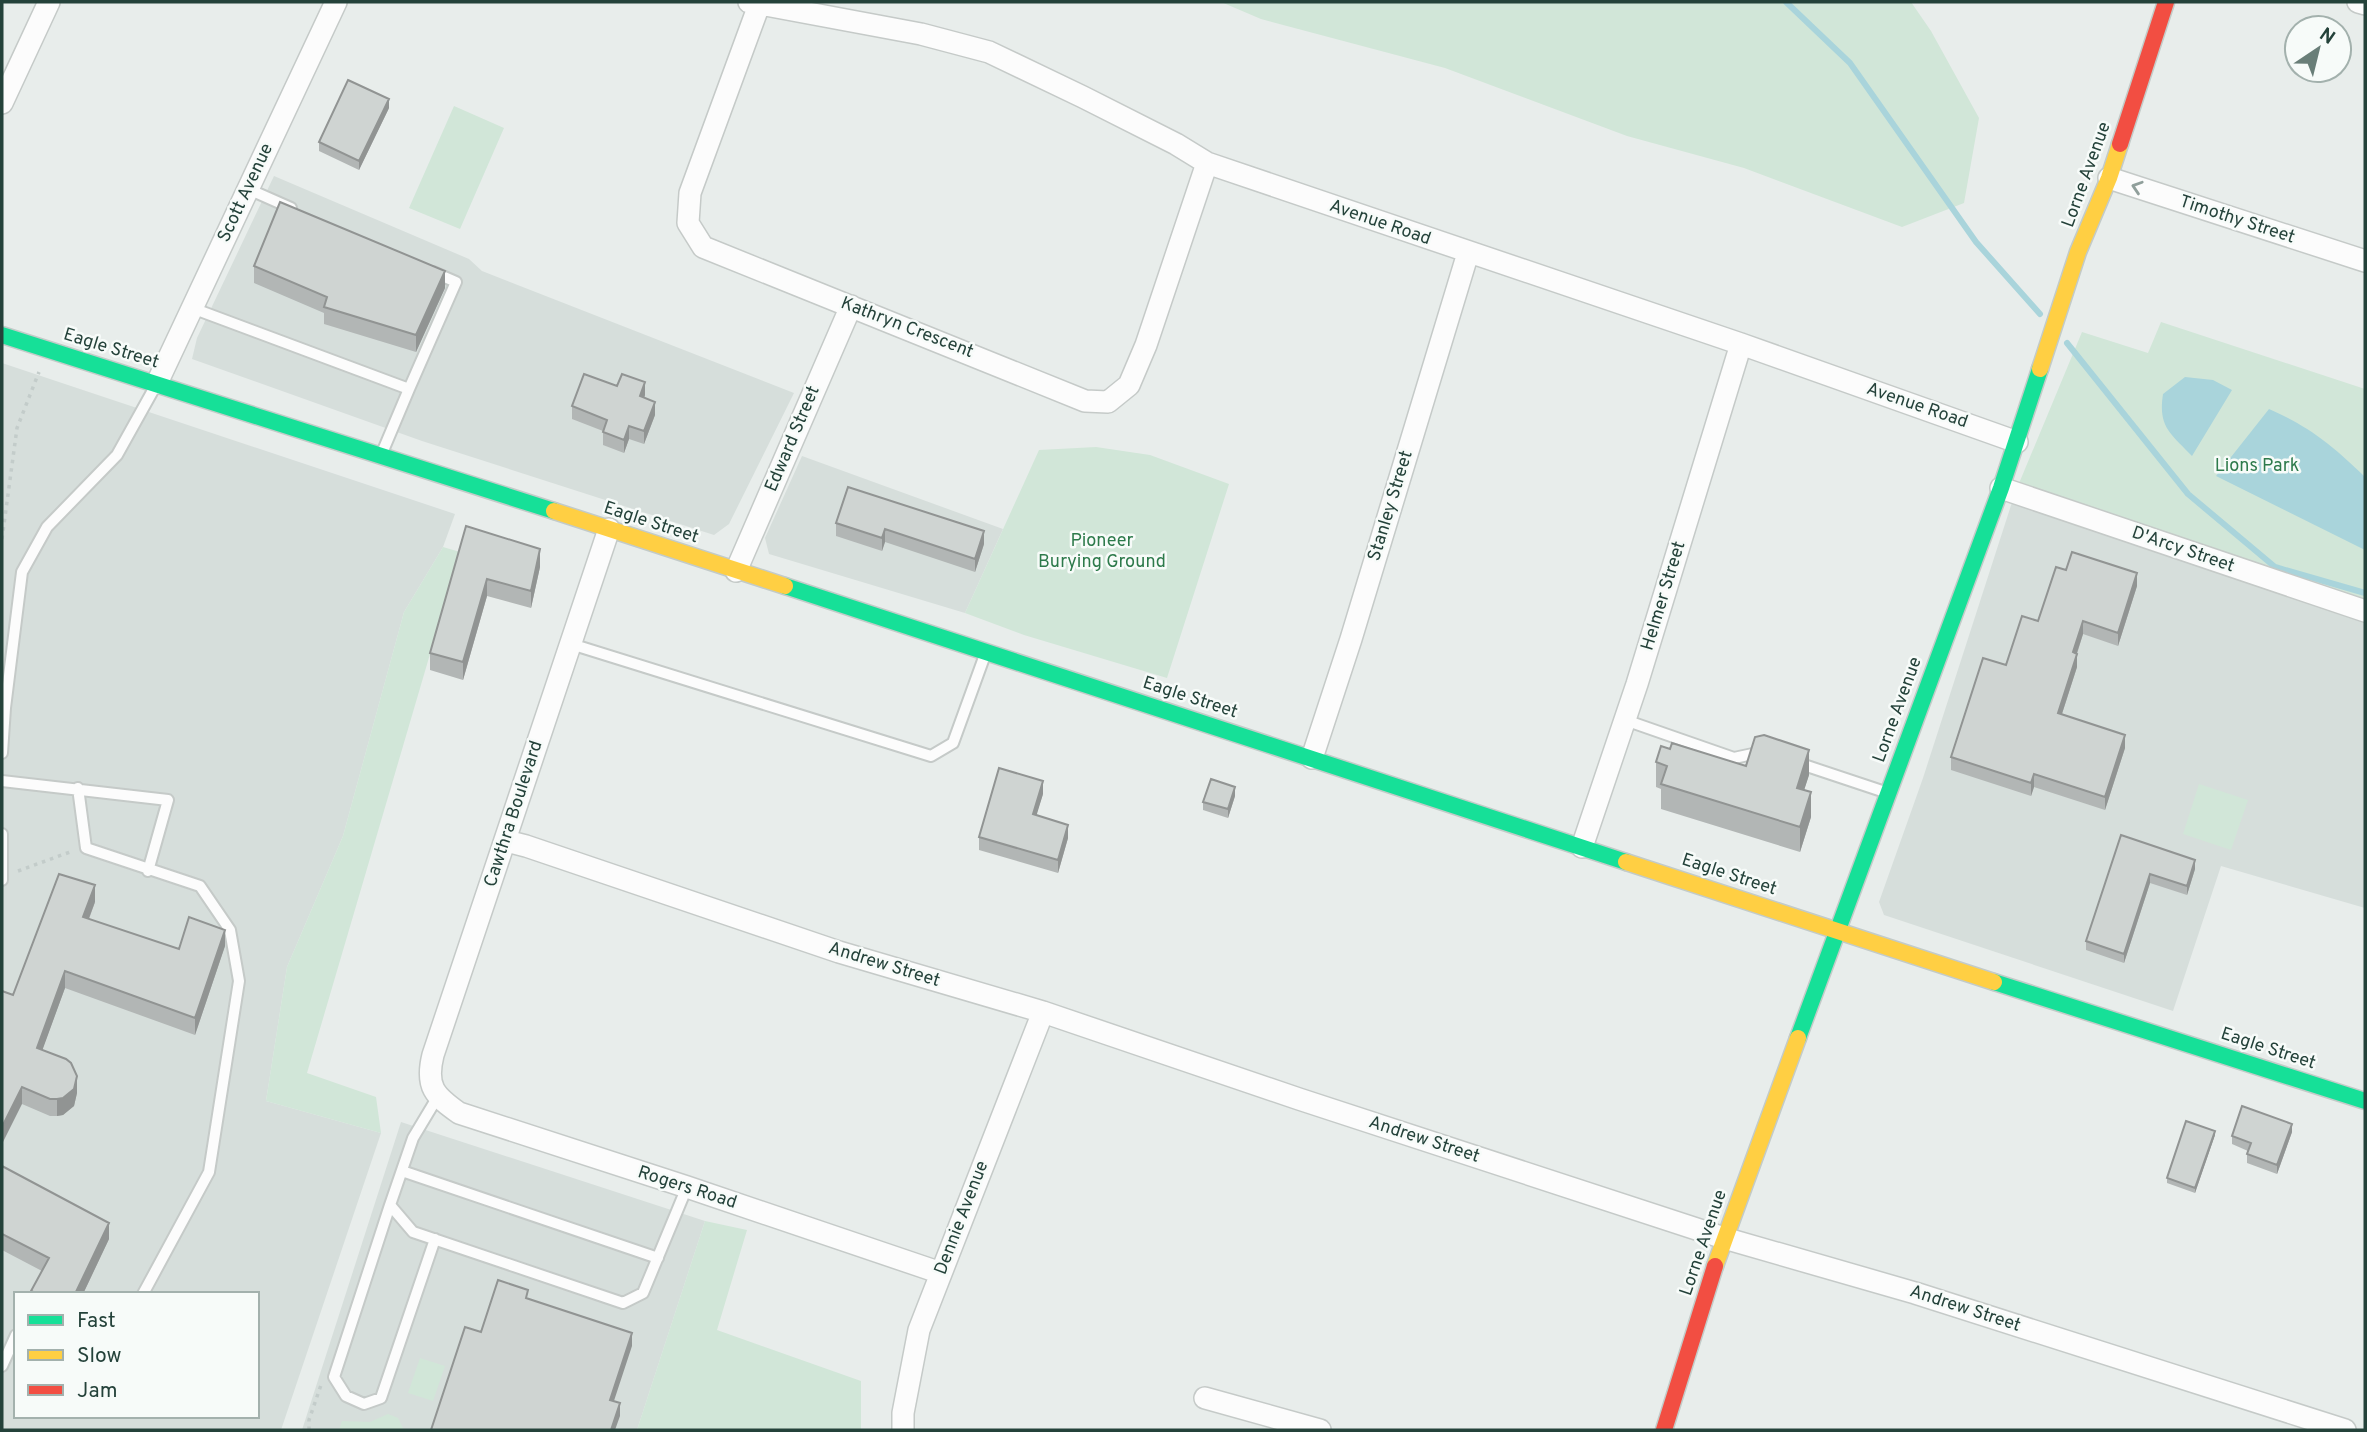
<svg xmlns="http://www.w3.org/2000/svg" width="2367" height="1432" font-family="Overpass,sans-serif">
<style>
.built{fill:#d6dedb;fill-rule:evenodd}
.green{fill:#d1e6d8}
.water{fill:#a9d4db}
.lines{fill:none;stroke-linecap:round;stroke-linejoin:round}
.stream{stroke:#a9d4db;stroke-width:6}
.lane-casing{stroke:#c5cac8;stroke-width:14}
.street-casing{stroke:#c5cac8;stroke-width:24}
.fast-casing{stroke:#c3cbc8;stroke-width:19}
.slow-casing{stroke:#c3cbc8;stroke-width:19}
.jam-casing{stroke:#c3cbc8;stroke-width:19}
.path{stroke:#c3ccca;stroke-width:3.5;stroke-dasharray:3.5 5;stroke-linecap:butt}
.lane{stroke:#fcfcfc;stroke-width:10}
.street{stroke:#fcfcfc;stroke-width:21}
.fast{stroke:#16e098;stroke-width:16}
.slow{stroke:#ffcf43;stroke-width:16}
.jam{stroke:#f24e42;stroke-width:16}
.wall{fill:#b2b6b5}
.shaded-wall{fill:#919493}
.building{fill:#cfd4d2;stroke:#919493;stroke-width:2}
.oneway{stroke:#909f9b}
.labels{text-anchor:middle;dominant-baseline:central;stroke-width:5;stroke-linejoin:round;paint-order:stroke}
.street-label{font-size:18px;fill:#24423a;stroke:#f7fbf9}
.park-label{font-size:18px;fill:#2d7a4b;stroke:#f7fbf9}
</style>
<rect width="100%" height="100%" fill="#e8edeb"/>
<path class="built" d="M274,176L469,259L482,271L794,393L729,524L714,535L422,441L192,359L197,338Z
M2,363L455,514L443,547L404,612L343,836L287,967L266,1101L381,1133L281,1430H2ZM16,1294H257V1416H16Z
M802,456L1003,529L965,613L769,554L765,538Z
M2015,493L2365,618V908L2221,866L2173,1011L1884,915L1879,902L1923,778Z
M401,1122L705,1221L637,1430H302Z"/>
<path class="green" d="M1221,2H1911L1931,31L1979,118L1964,203L1902,227L1744,168L1627,136L1445,68L1261,19Z
M454,106L504,128L460,229L409,208Z
M2161,322L2365,389V618L2015,493L2082,332L2148,353Z
M1096,447L1150,455L1229,484L1167,678L1024,635L965,613L1039,450Z
M443,547L460,552L307,1073L376,1097L381,1133L266,1101L287,967L343,836L404,612Z
M2199,784L2248,800L2231,850L2183,834Z
M705,1221L747,1230L717,1330L861,1381V1430H637Z
M420,1358L445,1366L433,1401L408,1393Z
M388,1414L398,1418L404,1430H339L342,1421L370,1422Z"/>
<path class="water" d="M2185,377L2213,380L2232,390L2192,456C2170,433 2158,427 2163,394Z
M2269,409C2310,427 2333,446 2365,477V550L2216,476Z"/>
<g class="lines">
<path class="stream" d="M1786,2L1850,63L1976,242L2040,314
M2067,343L2188,494L2275,567L2365,593"/>
<g class="lane-casing">
<path id="lane" d="M248,189L291,208
M192,308L409,389L382,453
M409,389L456,282L433,272
M571,644L931,756L953,743L986,652
M1625,720L1734,758L1762,752
M2,753L5,708L22,572L47,527L117,455L156,385
M1798,763L1888,793
M2,781L168,800L148,871
M78,788L86,848L200,886L230,930L239,981L209,1172L143,1294
M2,834V880
M437,1098L413,1138L390,1205L413,1232L623,1303L643,1293L687,1187
M402,1171L658,1258
M390,1205L334,1377L346,1396L364,1404L381,1398L435,1239
M2,1366L16,1335"/>
</g>
<g class="street-casing">
<path id="street" d="M749,2L921,34L989,52L1083,97L1176,144L1207,163L1741,344L2017,442
M2358,2L2365,4
M759,5L690,193L688,223L703,247L1085,401L1108,402L1129,385L1146,345L1207,163
M2,103L49,2
M2109,178L2365,261
M157,383L336,2
M2001,488L2365,611
M609,529L433,1055C425,1087 435,1096 459,1113L687,1187L941,1273
M736,571L851,306
M1312,758L1351,639L1468,253
M506,841L526,846L839,952L1043,1012L1299,1099L1724,1238L1915,1293L2345,1430
M1582,847L1637,684L1741,344
M1205,1398L1320,1430
M903,1430V1413L919,1330L1043,1012"/>
</g>
<g class="fast-casing">
<path id="fast" d="M2,335L554,511
M785,586L1626,862
M1994,982L2365,1101
M1798,1038L2001,488L2040,369"/>
</g>
<g class="slow-casing">
<path id="slow" d="M2040,369L2078,252L2109,178L2120,144
M554,511L785,586
M1626,862L1994,982
M1715,1266L1798,1038"/>
</g>
<g class="jam-casing">
<path id="jam" d="M2120,144L2166,2
M1664,1430L1715,1266"/>
</g>
<path class="path" d="M2,539L17,428L39,372
M18,871L70,852
M309,1430V1420L321,1385"/>
<use href="#lane" class="lane"/>
<use href="#street" class="street"/>
<use href="#fast" class="fast"/>
<use href="#slow" class="slow"/>
<use href="#jam" class="jam"/>
</g>
<path class="wall" d="M389,108L359,170L319,151V142Z
M254,266L445,288L416,352L324,324V313L254,283Z
M617,386L645,395L644,398L655,415L644,444L629,439L624,453L603,445V431L572,419V406Z
M848,487L984,544L975,572L885,542L882,551L836,536V523Z
M466,526L540,567L531,608L487,596L463,680L430,670V653Z
M2066,570L2137,586L2118,646L2083,634L2077,654V667L2062,714L2125,748L2105,810L2034,787L2031,796L1951,770V757L2006,665L2038,621Z
M1670,749L1746,766L1809,775L1804,790L1811,817L1800,852L1661,809V789L1656,787V762Z
M1043,794L1036,815L1068,838L1058,873L979,850V837Z
M1235,796L1228,818L1203,810V802Z
M2121,835L2195,869L2187,895L2150,883L2124,963L2086,950V941Z
M95,902L89,919L179,949L225,946L195,1035L65,988L42,1050L77,1093L74,1106L63,1115L57,1116H50L22,1104L13,995Z
M2292,1132L2277,1174L2247,1163V1154L2248,1151L2232,1144V1136Z
M2215,1135L2195,1193L2167,1183V1178Z
M2,1166L109,1239L83,1294H31V1291L42,1271L2,1250Z"/>
<path class="shaded-wall" d="M389,99V108L359,170V161Z
M445,271V288L416,352V335Z
M645,382V395L640,409V396Z
M655,402V415L644,444V431Z
M629,426V439L624,453V440Z
M885,529V542L882,551V538Z
M984,531V544L975,572V559Z
M540,549V567L531,608V591Z
M2137,573V586L2118,646V633Z
M487,579V596L463,680V662Z
M2083,621V634L2073,665V652Z
M2077,654V667L2058,726V713Z
M2125,735V748L2105,810V797Z
M1809,750V775L1797,812V788Z
M2034,774V787L2031,796V783Z
M1043,781V794L1033,827V814Z
M1235,787V796L1228,818V809Z
M1811,792V817L1800,852V827Z
M1068,825V838L1058,873V860Z
M2195,860V869L2187,895V886Z
M2150,874V883L2124,963V954Z
M95,885V902L83,934V917Z
M225,930V946L195,1035V1018Z
M65,971V988L37,1065V1048Z
M77,1076V1093L74,1106L63,1115L57,1116V1099Z
M22,1087V1104L2,1144V1127Z
M2292,1124V1132L2277,1174V1165Z
M2215,1131V1135L2195,1193V1188Z
M109,1223V1239L83,1294H75Z
M632,1333V1346L610,1413V1400Z
M620,1403V1416L615,1430H611Z"/>
<path class="building" d="M348,80L389,99L359,161L319,142Z
M280,202L445,271L416,335L324,307L327,297L254,266Z
M584,374L617,386L622,374L645,382L640,396L655,402L644,431L629,426L624,440L603,432L607,420L572,406Z
M848,487L984,531L975,559L885,529L882,538L836,523Z
M466,526L540,549L531,591L487,579L463,662L430,653Z
M2072,552L2137,573L2118,633L2083,621L2073,652L2077,654L2058,713L2125,735L2105,797L2034,774L2031,783L1951,757L1983,658L2006,665L2022,616L2038,621L2056,567L2066,570Z
M1764,735L1809,750L1797,788L1811,792L1800,827L1661,784L1667,766L1656,762L1661,746L1670,749L1672,743L1746,766L1755,737Z
M999,768L1043,781L1033,814L1068,825L1058,860L979,837Z
M1211,779L1235,787L1228,809L1203,802Z
M2121,835L2195,860L2187,886L2150,874L2124,954L2086,941Z
M59,874L95,885L83,917L179,949L189,917L225,930L195,1018L65,971L37,1048L66,1059L71,1063L77,1076L74,1089L63,1098L57,1099H50L22,1087L2,1127V991L13,995Z
M2242,1106L2292,1124L2277,1165L2247,1154L2251,1143L2232,1136Z
M2186,1121L2215,1131L2195,1188L2167,1178Z
M2,1166L109,1223L75,1294H38L31,1291L49,1258L2,1234Z
M498,1280L528,1290L526,1298L632,1333L610,1400L620,1403L611,1430H431L465,1327L481,1332Z"/>
<defs><path id="oneway-chevron" d="M-2-3.5L2.5 0L-2 3.5" fill="none" stroke-width="1.6" stroke-linecap="round" stroke-linejoin="round" transform="scale(1.75)"/></defs>
<use class="oneway" href="#oneway-chevron" transform="translate(2137 187) rotate(-162)"/>
<g class="labels">
<g class="street-label">
<text transform="translate(2087 175) rotate(-70)">Lorne Avenue</text>
<text transform="translate(246 193) rotate(-65)">Scott Avenue</text>
<text transform="translate(2237 220) rotate(18)">Timothy Street</text>
<text transform="translate(1380 223) rotate(19)">Avenue Road</text>
<text transform="translate(907 328) rotate(21)">Kathryn Crescent</text>
<text transform="translate(111 349) rotate(17)">Eagle Street</text>
<text transform="translate(1917 406) rotate(19)">Avenue Road</text>
<text transform="translate(793 439) rotate(-67)">Edward Street</text>
<text transform="translate(1391 506) rotate(-73)">Stanley Street</text>
<text transform="translate(651 523) rotate(18)">Eagle Street</text>
<text transform="translate(2183 550) rotate(19)">D'Arcy Street</text>
<text transform="translate(1664 596) rotate(-73)">Helmer Street</text>
<text transform="translate(1190 698) rotate(18)">Eagle Street</text>
<text transform="translate(1898 710) rotate(-70)">Lorne Avenue</text>
<text transform="translate(514 814) rotate(-72)">Cawthra Boulevard</text>
<text transform="translate(1729 875) rotate(18)">Eagle Street</text>
<text transform="translate(884 965) rotate(17)">Andrew Street</text>
<text transform="translate(2268 1049) rotate(18)">Eagle Street</text>
<text transform="translate(1424 1140) rotate(18)">Andrew Street</text>
<text transform="translate(687 1188) rotate(18)">Rogers Road</text>
<text transform="translate(962 1218) rotate(-69)">Dennie Avenue</text>
<text transform="translate(1704 1243) rotate(-71)">Lorne Avenue</text>
<text transform="translate(1965 1309) rotate(18)">Andrew Street</text>
</g>
<g class="park-label">
<text x="2257" y="466">Lions Park</text>
<text x="1102" y="541">Pioneer<tspan x="1102" dy="21">Burying Ground</tspan></text>
</g>
</g>
<rect width="2367" height="1432" fill="none" stroke="#24423a" stroke-width="7"/>
<rect x="14" y="1292" width="245" height="126" fill="#f7fbf9" stroke="#a3b1ad" stroke-width="2"/>
<rect x="28" y="1315" width="35" height="10" fill="#16e098" stroke="#a3b1ad" stroke-width="2"/>
<text x="77" y="1327" font-size="21" fill="#24423a">Fast</text>
<rect x="28" y="1350" width="35" height="10" fill="#ffcf43" stroke="#a3b1ad" stroke-width="2"/>
<text x="77" y="1362" font-size="21" fill="#24423a">Slow</text>
<rect x="28" y="1385" width="35" height="10" fill="#f24e42" stroke="#a3b1ad" stroke-width="2"/>
<text x="77" y="1397" font-size="21" fill="#24423a">Jam</text>
<g transform="translate(2318 49) rotate(35)"><circle r="33" fill="#f7fbf9" stroke="#a3b1ad" stroke-width="2"/>
<path d="M0-5L12 26L0 18L-12 26Z" fill="#697e78"/>
<text y="-10" font-size="19" font-weight="bold" text-anchor="middle" fill="#24423a">N</text>
</g>
</svg>
